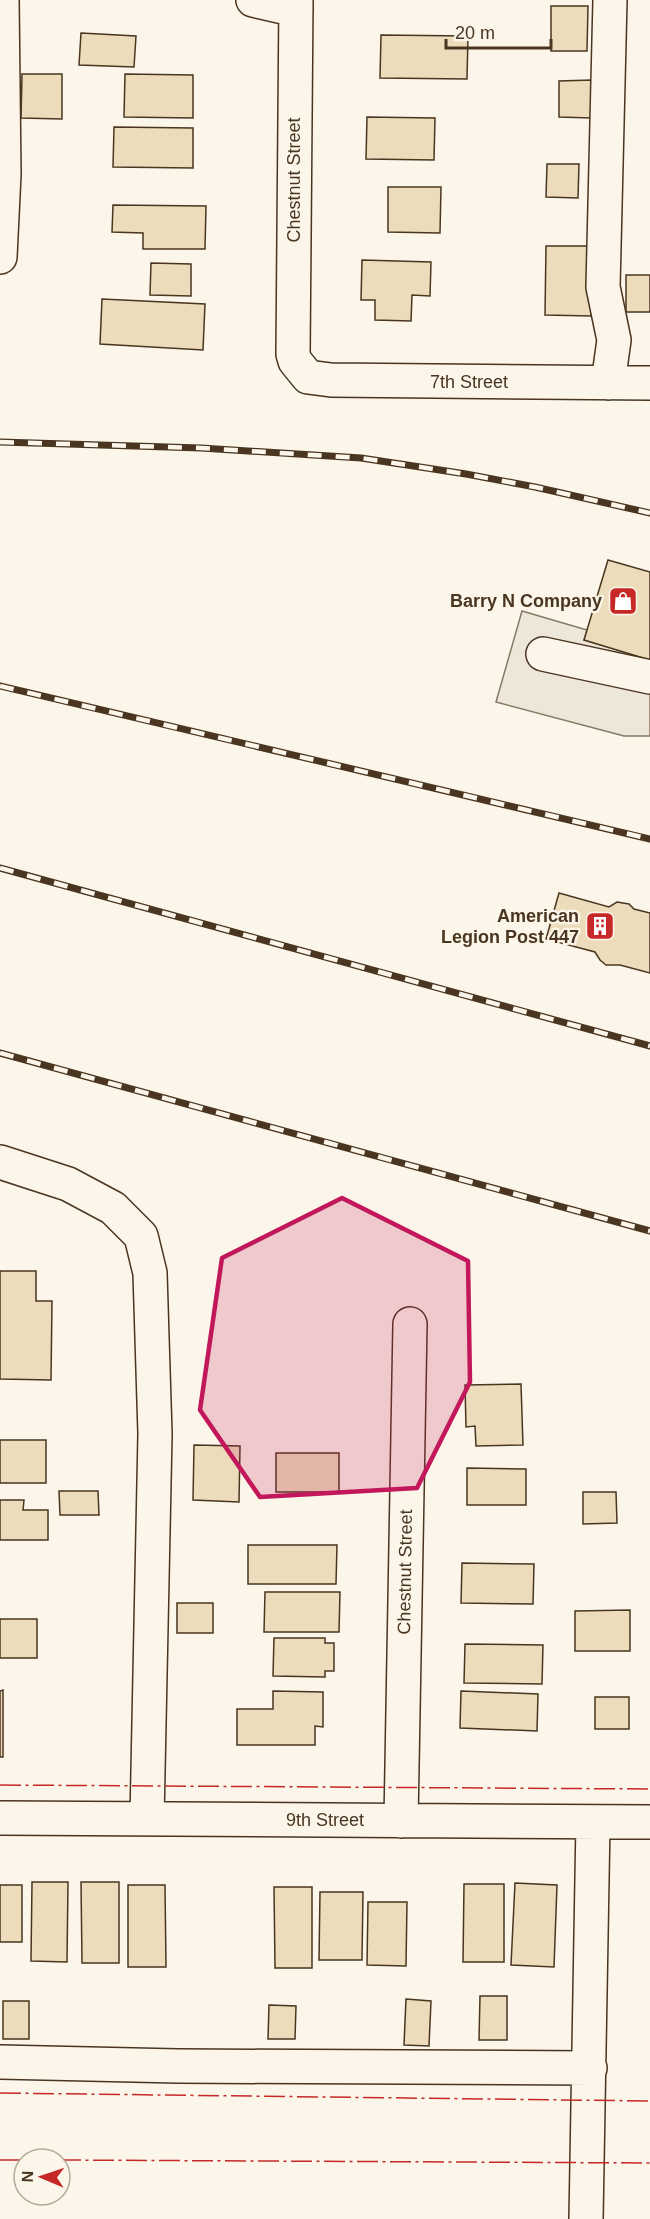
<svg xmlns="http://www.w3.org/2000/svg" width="650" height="2219" font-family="Helvetica,sans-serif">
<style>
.parking{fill:#ede7d9;stroke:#887966;stroke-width:1.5}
.building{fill:#ecdcbc;stroke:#4a3520;stroke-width:1.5}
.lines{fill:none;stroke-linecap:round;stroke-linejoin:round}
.minor-casing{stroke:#4a3520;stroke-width:36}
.minor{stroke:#fbf6e9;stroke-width:33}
.rail-casing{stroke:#4a3520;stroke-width:7}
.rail{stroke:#fbf6e9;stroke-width:4.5;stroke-dasharray:14;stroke-linecap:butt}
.power{stroke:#c62828;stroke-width:1.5;stroke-dasharray:21 4.5 3 4.5;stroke-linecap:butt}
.marked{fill:#c2185b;fill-opacity:0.2;stroke:#c2185b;stroke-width:4.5;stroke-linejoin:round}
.labels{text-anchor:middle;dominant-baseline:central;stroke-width:4.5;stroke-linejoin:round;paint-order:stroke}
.street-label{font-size:18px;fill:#4a3520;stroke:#fbf6e9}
.poi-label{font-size:18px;font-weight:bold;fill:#4a3520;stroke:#fbf6e9;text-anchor:end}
</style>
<rect width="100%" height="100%" fill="#fbf6e9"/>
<path class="parking" d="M522,611L587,630L584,640L650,660V736H624L496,702Z"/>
<path class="building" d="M551,6H588L587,51H551Z
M81,33L136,36L134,67L79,65Z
M381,35L468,36L467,79L380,78Z
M22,74H62V119L21,118Z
M125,74L193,75V118L124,117Z
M591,80V118L559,117V81Z
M367,117L435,118L434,160L366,159Z
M114,127L193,128V168L113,167Z
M547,164H579L578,198L546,197Z
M388,187H441L440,233L388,232Z
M113,205L206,206L205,249H143V233L112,232Z
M546,246H592L591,316L545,315Z
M362,260L431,262L430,296L412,295L411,321L375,320V300H361Z
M151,263L191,264V296L150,295Z
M626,275H650V312H626Z
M102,299L205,304L203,350L100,344Z
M608,560L650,572V660L584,640Z
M559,893L609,907L617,902L629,904L634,909L650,913V973L620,965H606L600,960L595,952L546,939Z
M0,1271H36V1301H52L51,1380L0,1379Z
M521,1384L523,1445L476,1446L475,1426L466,1427L465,1385Z
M0,1440H46V1483H0Z
M194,1445L240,1446L239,1502L193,1500Z
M276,1453H339V1492H276Z
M467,1468L526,1469V1505H467Z
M59,1491H98L99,1515H60Z
M583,1492H616L617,1523L583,1524Z
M0,1500H24L23,1510H48V1540H0Z
M248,1545H337L336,1584H248Z
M462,1563L534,1564L533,1604L461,1603Z
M265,1592H340L339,1632H264Z
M177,1603H213V1633H177Z
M630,1610V1651H575V1611Z
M0,1619H37V1658H0Z
M274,1638H325V1643H334V1671H325V1677L273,1676Z
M465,1644L543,1645L542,1684L464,1683Z
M3,1690V1757H0V1691Z
M273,1691L323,1692V1727L315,1726V1745H237V1709H273Z
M461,1691L538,1694L537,1731L460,1728Z
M595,1697H629V1729H595Z
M32,1882H68L67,1962L31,1961Z
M81,1882H119V1963H82Z
M515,1883L557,1885L554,1967L511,1965Z
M464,1884H504V1962H463Z
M0,1885H22V1942H0Z
M128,1885H165L166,1967H128Z
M274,1887H312V1968H275Z
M320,1892H363L362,1960H319Z
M368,1902H407L406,1966L367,1965Z
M480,1996H507V2040H479Z
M406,1999L431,2001L429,2046L404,2045Z
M3,2001H29V2039H3Z
M269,2005L296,2006L295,2039H268Z"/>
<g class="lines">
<g class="minor-casing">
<path id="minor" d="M253,0L296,10
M296,0L293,354L295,361L308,377L331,380L650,383
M0,257L4,174L2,0
M608,383L614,340L603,287L610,0
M543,654L650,677
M0,1162L68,1184L113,1208L141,1236L150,1273L155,1434L147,1819
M0,1818L650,1822
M401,1821L410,1324
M0,2062L178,2066L590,2068
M586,2219L593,1822"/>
</g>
<use href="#minor" class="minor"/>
<g class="rail-casing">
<path id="rail" d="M0,442L201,448L361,458L466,474L535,487L650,513
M0,686L650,839
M0,868L650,1046
M0,1053L650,1231"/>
</g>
<use href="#rail" class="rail"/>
<path class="power" d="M0,1785L650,1789
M0,2093L650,2101
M0,2160H24
M60,2160L650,2163"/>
</g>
<path class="marked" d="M342,1198L468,1261L470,1382L417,1488L260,1497L200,1410L222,1258Z"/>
<defs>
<g id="shop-square" transform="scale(1.5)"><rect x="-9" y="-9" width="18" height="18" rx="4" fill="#c62828" stroke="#fbf6e9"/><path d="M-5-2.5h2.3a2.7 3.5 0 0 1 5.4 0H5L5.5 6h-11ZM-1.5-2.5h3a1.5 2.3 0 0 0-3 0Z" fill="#fff"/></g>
<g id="building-square" transform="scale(1.5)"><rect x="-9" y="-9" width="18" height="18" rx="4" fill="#c62828" stroke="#fbf6e9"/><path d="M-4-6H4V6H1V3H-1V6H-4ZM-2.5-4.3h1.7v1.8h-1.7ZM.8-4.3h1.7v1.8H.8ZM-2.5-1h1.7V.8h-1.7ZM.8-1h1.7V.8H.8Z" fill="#fff"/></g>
</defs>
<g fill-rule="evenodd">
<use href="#shop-square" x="623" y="601"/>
<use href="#building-square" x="600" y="926"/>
</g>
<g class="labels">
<g class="street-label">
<text transform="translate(294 180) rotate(-90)">Chestnut Street</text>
<text x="469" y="382">7th Street</text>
<text transform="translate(405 1572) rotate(-89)">Chestnut Street</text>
<text x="325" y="1820">9th Street</text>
</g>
<g class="poi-label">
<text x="602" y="601">Barry N Company</text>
<text x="579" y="916">American<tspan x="579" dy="21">Legion Post 447</tspan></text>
</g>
</g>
<g transform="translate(42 2177) rotate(272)"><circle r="28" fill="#fbf6e9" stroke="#b4a999" stroke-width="1.5"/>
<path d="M0-4.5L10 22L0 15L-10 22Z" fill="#c62828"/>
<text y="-9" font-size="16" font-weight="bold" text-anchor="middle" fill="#4a3520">N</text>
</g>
<path d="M446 39v9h105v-9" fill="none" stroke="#4a3520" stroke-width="3"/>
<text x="455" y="39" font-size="18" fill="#4a3520" stroke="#fbf6e9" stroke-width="4.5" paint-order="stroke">20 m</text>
</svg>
